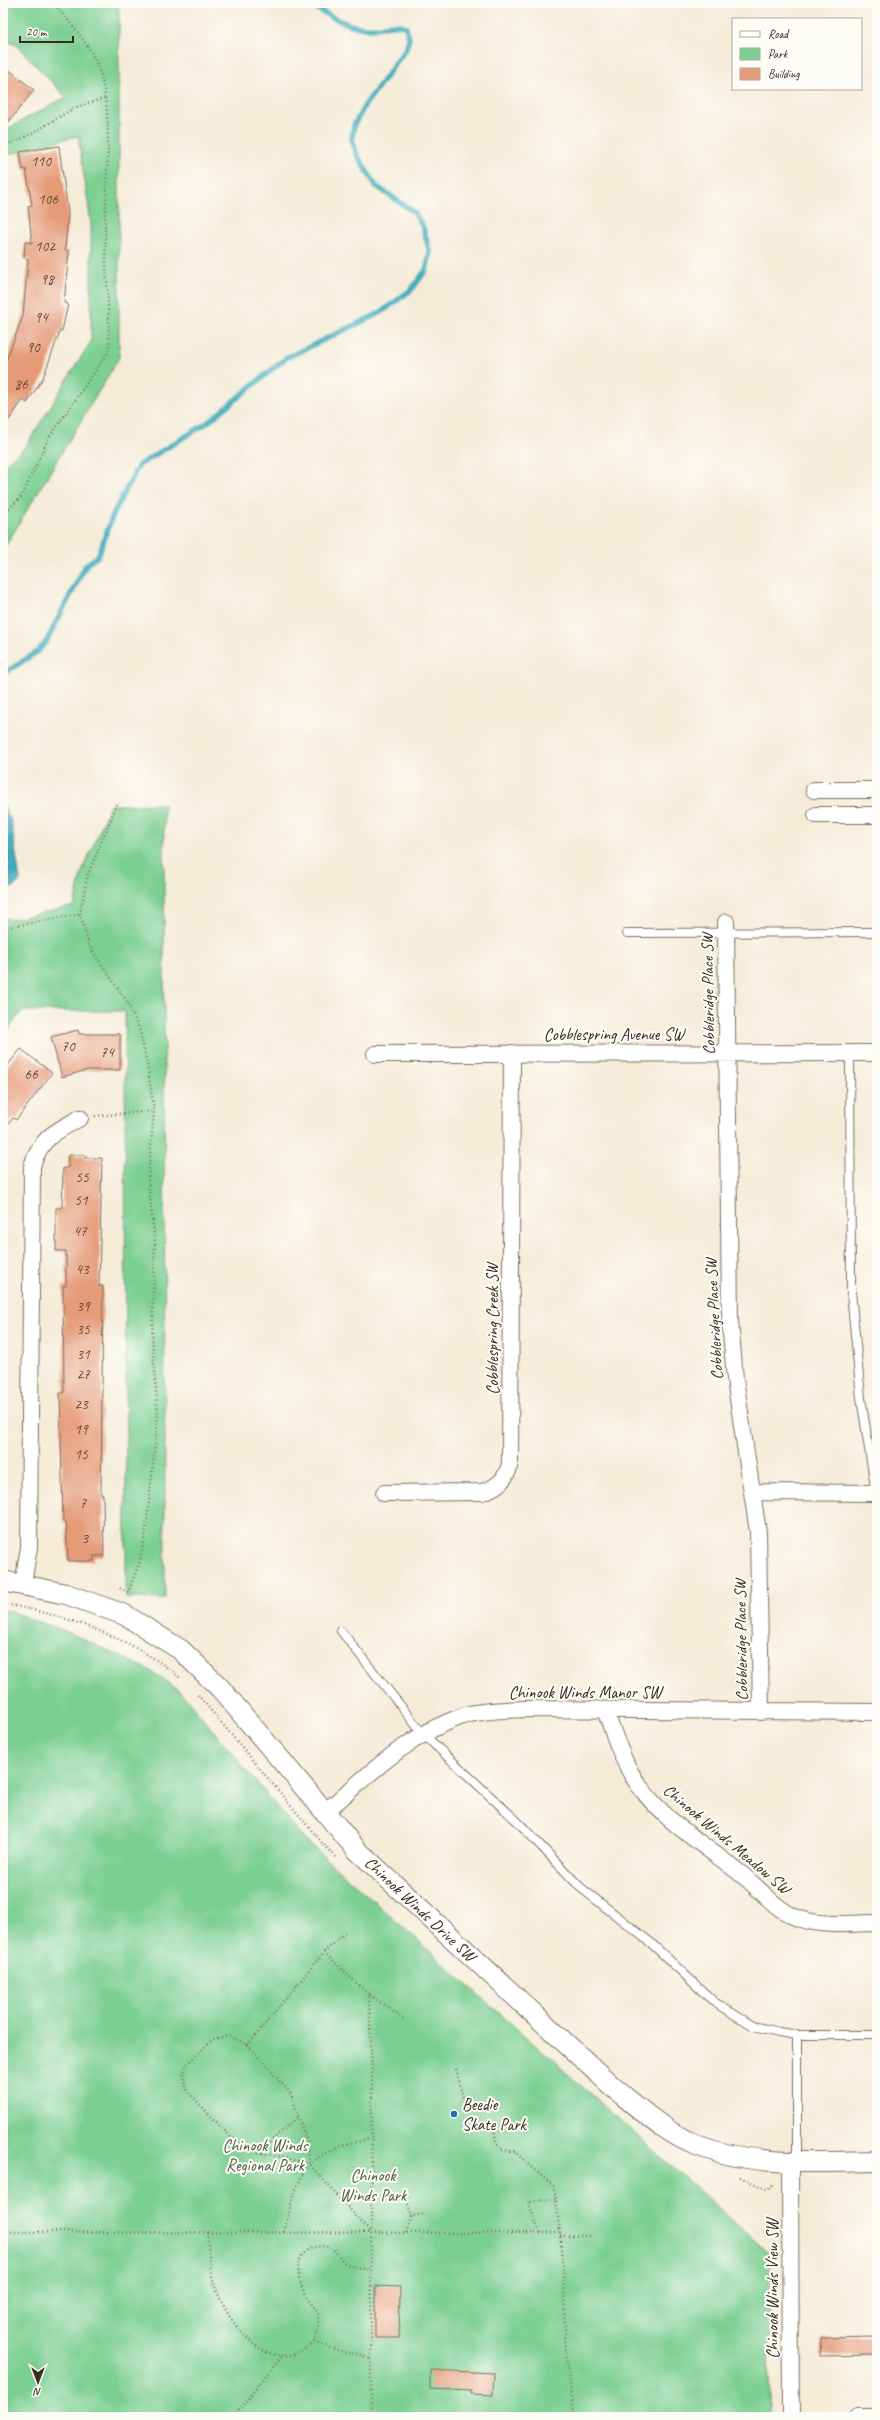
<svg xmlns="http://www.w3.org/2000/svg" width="880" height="2420" font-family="Caveat,sans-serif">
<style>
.green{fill:#7bcf92;stroke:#5b7c58}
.water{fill:#3eacbc;stroke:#3c6b6d}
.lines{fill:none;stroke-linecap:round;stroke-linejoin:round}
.stream{stroke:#3eacbc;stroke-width:5.5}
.building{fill:#e59a78}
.service-casing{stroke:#7c6e5f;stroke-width:10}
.minor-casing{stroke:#7c6e5f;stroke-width:18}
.tertiary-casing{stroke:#7c6e5f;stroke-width:22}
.path{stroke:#7c6e5f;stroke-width:2.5;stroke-dasharray:1 3;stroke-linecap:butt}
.service{stroke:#fff;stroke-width:8}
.minor{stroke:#fff;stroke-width:16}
.tertiary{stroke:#fff;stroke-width:20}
.poi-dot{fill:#1f6fb2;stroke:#fdfcf7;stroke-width:1.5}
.labels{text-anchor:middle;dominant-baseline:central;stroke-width:4;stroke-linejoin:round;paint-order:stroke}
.number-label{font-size:15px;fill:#664634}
.street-label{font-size:17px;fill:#3b2a1e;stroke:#fdfcf7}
.poi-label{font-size:17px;fill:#3b2a1e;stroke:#fdfcf7;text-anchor:start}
.park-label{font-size:17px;fill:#4e5c41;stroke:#fdfcf7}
</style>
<rect width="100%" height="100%" fill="#fdfcf7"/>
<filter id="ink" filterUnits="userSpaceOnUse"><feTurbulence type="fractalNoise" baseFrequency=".025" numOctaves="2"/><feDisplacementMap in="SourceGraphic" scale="8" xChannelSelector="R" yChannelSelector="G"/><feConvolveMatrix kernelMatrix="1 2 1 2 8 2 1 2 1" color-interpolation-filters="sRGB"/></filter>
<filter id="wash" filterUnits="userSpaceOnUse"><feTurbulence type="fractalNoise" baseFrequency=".012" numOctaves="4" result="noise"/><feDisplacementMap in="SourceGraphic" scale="16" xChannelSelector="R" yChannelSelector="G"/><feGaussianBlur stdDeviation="0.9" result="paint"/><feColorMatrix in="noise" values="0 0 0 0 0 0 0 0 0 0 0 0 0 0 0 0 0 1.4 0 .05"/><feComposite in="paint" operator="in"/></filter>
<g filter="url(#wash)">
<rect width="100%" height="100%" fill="#f5ecd8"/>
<path class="green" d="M3,3H111L119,8V358L3,550V466L26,446L91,341V224L78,136L6,155L3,131L66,97L16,45L3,40Z
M164,804L165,1599L126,1598L125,1011H22L3,1037V917L11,920L74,906L81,874L110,805Z
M3,1609L65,1631L148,1669L181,1692L304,1839L544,2053L555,2059L560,2067L770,2254L769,2417H3Z"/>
<path class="water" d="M3,804L11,821L20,880L14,887L3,890Z"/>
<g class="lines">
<path class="stream" d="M3,674L37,652L46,642L86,565L98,556L114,512L139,465L207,423L286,358L380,313L411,290L426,270L430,253L423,227L414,212L376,186L357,155L352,139L354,125L365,105L406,49L409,39L406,27C395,21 379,29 367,28C345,27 324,12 306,3"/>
</g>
<g id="blocks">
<path class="building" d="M3,65L34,90L3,129Z
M59,146L68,213L65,250L69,251L64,303L68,304L62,331H60L43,378L27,403L23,400L3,428V368L23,316L28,259L24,258L25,242L32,243L28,206L32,205L26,169L23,170L20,152Z
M78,1030L79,1034H120V1070H87L62,1077L51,1037Z
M21,1049L52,1073L16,1120L13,1118L3,1130V1071Z
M68,1155H85V1158H102L99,1286H103L101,1495H103L104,1556H94V1561H68L66,1522H63L60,1393H64L63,1286H66V1251H56V1208H62L63,1168H68Z
M375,2286L400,2287L399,2338H375Z
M877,2337V2355L820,2356L821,2338Z
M430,2370L494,2373L493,2395L471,2394V2391L430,2389Z"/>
</g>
</g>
<g filter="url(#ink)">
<use href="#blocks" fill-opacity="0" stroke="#7c6e5f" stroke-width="1"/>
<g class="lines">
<g class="service-casing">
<path id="service" d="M627,933L877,932
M850,1053L851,1292L861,1398L876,1493
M341,1631L423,1734L517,1821L580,1887L651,1943L714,2002L753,2026L779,2032L797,2035H877
M797,2161V2035"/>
</g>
<g class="minor-casing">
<path id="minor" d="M814,790H877
M816,815H877
M726,922L730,1320L735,1379L758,1532L761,1712
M375,1054L877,1053
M753,1492L877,1493
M384,1493L482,1492C498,1487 507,1479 510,1463L512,1053
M23,1584L29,1547L32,1166C41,1137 55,1132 80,1118
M605,1710C613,1731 620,1755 632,1775C658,1819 707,1846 746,1878C763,1892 779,1913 801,1919C825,1927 853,1923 877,1923
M324,1813C368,1775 410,1733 466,1715C484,1710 505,1710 524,1709L877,1712
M790,2161L791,2417
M858,2417H877"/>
</g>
<g class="tertiary-casing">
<path id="tertiary" d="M3,1581L66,1594L125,1615L181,1650L220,1688L357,1850L614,2088C640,2109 668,2135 699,2146C755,2167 818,2162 877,2161"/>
</g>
<path class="path" d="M3,147L33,133L74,108L105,98
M3,514L22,496L48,439L107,354L109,345C109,304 105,263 105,221C106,174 113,123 101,76C93,47 72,25 53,3
M117,804L87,877L80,914L89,946L128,1003L140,1031L147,1063L154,1111L148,1179L155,1244L152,1339L158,1417L146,1530L140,1561L128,1592L119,1588
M3,928L80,914
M95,1116L154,1111
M3,1604C60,1613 136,1639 180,1678
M198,1695L324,1845L337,1858
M345,1933L324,1952L248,2045L291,2094L308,2145L309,2164L371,2233V2417
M324,1952L369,1995L372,2069L371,2232
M370,1995L405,2020
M248,2045L229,2036L213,2039L187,2064L183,2076L187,2091L231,2137L258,2152
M456,2069L466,2110
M297,2118L258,2152L309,2164
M740,2177L768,2190L774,2185
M408,2204L412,2216
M3,2232L560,2233L556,2199L553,2186L514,2151L502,2150L496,2141L494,2128
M207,2232C209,2249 209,2267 214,2283C227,2324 270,2382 314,2342L343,2352L371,2358
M284,2232C298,2173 305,2149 371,2139
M406,2233L412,2216L426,2214
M540,2233L528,2202L556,2199
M560,2233L563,2259L566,2357L575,2417
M560,2236H592
M314,2342C318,2332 320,2323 317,2313C315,2305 306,2300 304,2293C299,2280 292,2261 307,2251C312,2247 320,2245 327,2247C338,2249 338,2259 347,2264C354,2267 364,2268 371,2270
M233,2417L282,2356"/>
<use href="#service" class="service"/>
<use href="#minor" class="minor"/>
<use href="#tertiary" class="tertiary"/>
</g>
</g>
<circle class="poi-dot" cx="454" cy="2114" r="4"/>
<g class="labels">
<g class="number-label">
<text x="41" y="161">110</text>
<text x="48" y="199">106</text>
<text x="45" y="246">102</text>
<text x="47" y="279">98</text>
<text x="41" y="317">94</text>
<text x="33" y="347">90</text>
<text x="21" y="384">86</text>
<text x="68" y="1046">70</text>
<text x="107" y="1052">74</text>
<text x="31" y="1074">66</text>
<text x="82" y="1177">55</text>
<text x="81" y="1200">51</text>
<text x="80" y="1231">47</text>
<text x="82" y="1269">43</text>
<text x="83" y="1306">39</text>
<text x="83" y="1329">35</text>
<text x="83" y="1354">31</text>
<text x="83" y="1374">27</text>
<text x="81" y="1404">23</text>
<text x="81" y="1429">19</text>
<text x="81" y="1454">15</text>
<text x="83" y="1503">7</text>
<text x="85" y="1538">3</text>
</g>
<g class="street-label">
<text transform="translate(708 994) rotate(-91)">Cobbleridge Place SW</text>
<text x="614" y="1034">Cobblespring Avenue SW</text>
<text transform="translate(714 1319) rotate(-93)">Cobbleridge Place SW</text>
<text transform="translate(492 1329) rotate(-90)">Cobblespring Creek SW</text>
<text transform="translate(741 1640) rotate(-91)">Cobbleridge Place SW</text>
<text x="585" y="1692">Chinook Winds Manor SW</text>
<text transform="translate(727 1839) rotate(40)">Chinook Winds Meadow SW</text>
<text transform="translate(420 1909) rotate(43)">Chinook Winds Drive SW</text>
<text transform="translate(772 2289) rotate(-90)">Chinook Winds View SW</text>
</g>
<g class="poi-label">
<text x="462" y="2104">Beedie<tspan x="462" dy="20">Skate Park</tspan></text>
</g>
<g class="park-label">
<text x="265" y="2145">Chinook Winds<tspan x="265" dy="20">Regional Park</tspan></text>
<text x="373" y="2175">Chinook<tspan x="373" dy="20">Winds Park</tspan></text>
</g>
</g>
<rect width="880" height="2420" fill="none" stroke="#fdfcf7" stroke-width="16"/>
<rect x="732" y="18" width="130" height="72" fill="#fdfcf7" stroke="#afa8a0"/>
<rect x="740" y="31" width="20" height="6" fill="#ffffff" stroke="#afa8a0"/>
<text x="768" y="38" font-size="12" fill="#3b2a1e">Road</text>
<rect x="740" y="48" width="20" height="12" fill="#7bcf92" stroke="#afa8a0"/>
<text x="768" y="58" font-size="12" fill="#3b2a1e">Park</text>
<rect x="740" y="68" width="20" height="12" fill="#e59a78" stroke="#afa8a0"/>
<text x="768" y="78" font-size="12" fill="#3b2a1e">Building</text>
<g transform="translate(38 2382) rotate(180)" stroke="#fdfcf7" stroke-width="3" paint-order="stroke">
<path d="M0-3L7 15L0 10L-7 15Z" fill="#3b2a1e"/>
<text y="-6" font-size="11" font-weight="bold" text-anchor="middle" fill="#3b2a1e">N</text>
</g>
<path d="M20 36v6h53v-6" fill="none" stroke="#3b2a1e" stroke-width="2"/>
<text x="26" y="36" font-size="12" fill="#3b2a1e" stroke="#fdfcf7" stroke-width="3" paint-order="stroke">20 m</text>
</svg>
